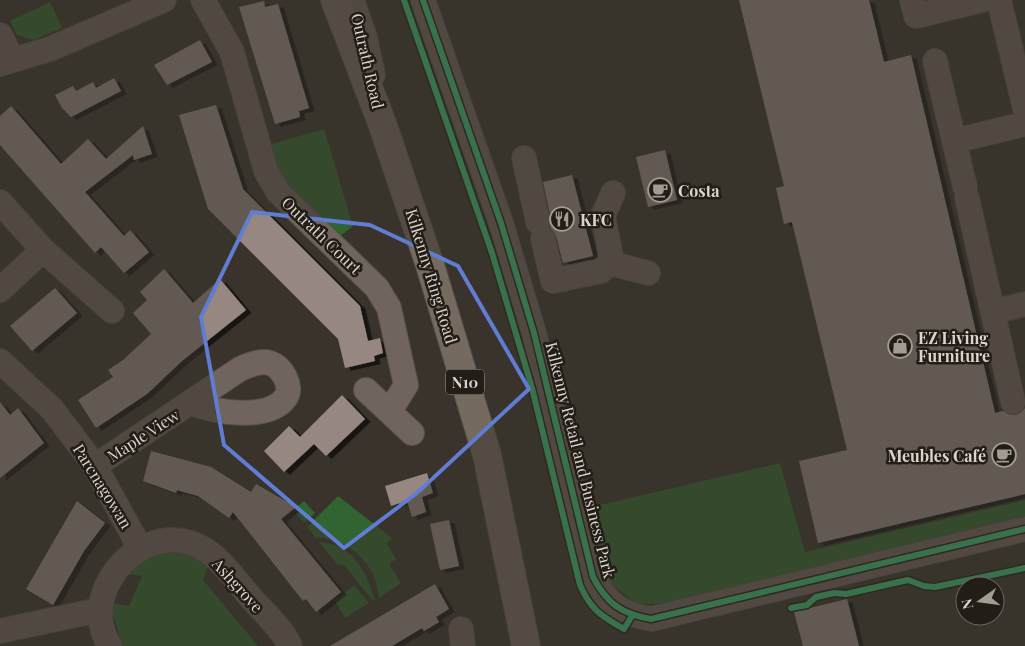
<svg xmlns="http://www.w3.org/2000/svg" width="1025" height="646" font-family="'Playfair Display',serif">
<style>
.green{fill:#316430}
.building{fill:#968881;filter:url(#shadow)}
.lines{fill:none;stroke-linecap:round;stroke-linejoin:round}
.minor-casing{stroke:#555049;stroke-width:26}
.highway-casing{stroke:#555049;stroke-width:30}
.minor{stroke:#6f655c;stroke-width:24}
.highway{stroke:#756a5f;stroke-width:28}
.cycleway-casing{stroke:#221d16;stroke-width:9}
.cycleway{stroke:#3abd76;stroke-width:6}
.marked{fill:none;stroke:#607dd3;stroke-width:4;stroke-linejoin:round}
.labels{text-anchor:middle;dominant-baseline:central;stroke-width:5;stroke-linejoin:round;paint-order:stroke}
.shield{fill:#221d16;stroke:#a49d95;stroke-width:1}
.shield-label{font-size:15px;font-weight:bold;fill:#dbd4cb}
.street-label{font-size:16px;fill:#dbd4cb;stroke:#221d16}
.poi-label{font-size:16px;font-weight:bold;fill:#dbd4cb;stroke:#221d16;text-anchor:start}
</style>
<defs>
<filter id="shadow"><feDropShadow dx="5.5" dy="3" stdDeviation="0" flood-color="#0009"/></filter>
</defs>
<rect width="100%" height="100%" fill="#39332c"/>
<path class="green" d="M50,2L62,28L33,40L17,35L10,21Z
M324,129L353,226L335,240L281,184L268,145Z
M780,463L805,552L1025,500V517L669,603L637,604L608,581L593,520L596,506Z
M338,496L392,538L387,544L396,559L389,564L401,583L379,598C377,589 376,578 371,571C361,552 337,536 316,538L307,527Z
M304,501L315,513L304,523L293,510Z
M319,542C353,544 366,571 375,600L373,601L345,566L337,564Z
M179,549L209,564L203,580L258,646H122L111,606L113,603L129,606L142,576L126,574L147,555Z
M354,585L369,603L345,618L335,601Z"/>
<path class="building" d="M739,0H869L884,62L911,55L995,413L1003,411L1016,415L1025,408V494L818,543L799,461L847,450L792,222L784,224L776,188L784,186Z
M264,1L265,7L278,4L309,108L299,111L300,117L275,124L239,7Z
M200,40L212,62L167,85L154,65Z
M114,78L121,91L71,117L62,108L55,95L73,86L76,91L93,82L96,88Z
M216,105L243,189L360,306L368,341L380,338L383,353L374,356L375,361L345,368L338,339L208,209L179,115Z
M11,106L61,164L88,139L106,159L143,126L152,154L134,160L133,155L85,192L124,236L130,230L149,252L124,273L101,247L95,253L0,145V116Z
M665,150L677,200L648,207L636,157Z
M572,175L593,256L563,263L556,236L550,228L551,219L543,182Z
M164,269L193,303L220,279L246,310L182,361L147,394L96,428L78,400L113,377L108,370L123,360L151,334L133,313L147,300L140,292Z
M55,288L77,313L32,351L10,326Z
M342,395L365,419L326,456L314,444L284,472L264,451L289,426L300,437Z
M0,402L10,415L18,408L44,443L0,478Z
M151,451L211,467L251,492L256,484L296,507L281,519L341,592L316,612L306,599L303,601L233,512L229,518L198,496L177,490L176,493L143,481Z
M427,473L433,493L422,497L426,512L412,517L407,501L391,506L385,486Z
M77,501L105,523L84,551L53,605L26,589Z
M449,520L459,566L440,570L430,524Z
M435,584L449,609L436,617L439,622L424,631L422,628L392,646H330Z
M847,599L859,646H803L794,612Z"/>
<g class="lines">
<g class="minor-casing">
<path id="minor" d="M203,0L232,52L266,171L278,192L377,288L389,308L406,385L390,411
M352,0L365,37L373,75
M423,0L501,223L534,333L593,577C607,604 622,614 651,619L1025,529
M912,0L916,16L982,0
M999,0L1025,109
M0,35L13,60
M935,61L965,187
M0,64L50,49L164,0
M954,141L1025,124
M524,158L538,222
M967,198L1013,402
M0,202L43,250L112,311
M543,239L553,281L601,271L612,261L603,216L613,193
M612,261L617,265L648,273
M0,290L43,250
M993,312L1025,304
M0,361L52,409L95,466L140,548
M366,390L412,433
M95,466L240,369C249,365 260,360 270,363C282,367 293,386 286,397C269,422 214,412 191,403
M461,629L463,646
M0,631L99,610
M110,646C77,596 135,525 191,543C218,552 234,579 252,599C264,613 283,629 290,646"/>
</g>
<g class="highway-casing">
<path id="highway" d="M335,0L382,123L430,265L487,455L526,646"/>
</g>
<use href="#minor" class="minor"/>
<use href="#highway" class="highway"/>
<g class="cycleway-casing">
<path id="cycleway" d="M404,0L492,253L532,388L580,585C591,610 601,616 624,629L632,616
M423,0L501,223L534,333L593,577C607,604 622,614 651,619L1025,529
M791,608L807,605L816,597L834,593L846,594L908,580L924,586L935,587L1025,568"/>
</g>
<use href="#cycleway" class="cycleway"/>
</g>
<path d="M0 0H1025V646H0ZM252,212L370,225L458,266L529,389L417,493L344,548L224,445L201,317Z" fill="#39332c" fill-opacity=".55" fill-rule="evenodd"/>
<path class="marked" d="M252,212L370,225L458,266L529,389L417,493L344,548L224,445L201,317Z"/>
<defs>
<g id="cafe-ring" transform="scale(1.25)"><circle r="9.5" fill="#221d16" stroke="#a29c93" stroke-width="1.5"/><path d="M-5.5-4.5H6V0H3Q3 3.5 0 3.5H-2.5Q-5.5 3.5-5.5 0ZM3-3.2v2h1.7v-2ZM-6 4.5H4V6H-6Z" fill="#a29c93"/></g>
<g id="restaurant-ring" transform="scale(1.25)"><circle r="9.5" fill="#221d16" stroke="#a29c93" stroke-width="1.5"/><path d="M-5-6h1v4h1v-4h1v4h1v-4h1v5L-1.5 .5V6h-2V.5L-5-1ZM5-6V6H3V1.5H1.5Q1.5-4 5-6Z" fill="#a29c93"/></g>
<g id="shop-ring" transform="scale(1.25)"><circle r="9.5" fill="#221d16" stroke="#a29c93" stroke-width="1.5"/><path d="M-5-2.5h2.3a2.7 3.5 0 0 1 5.4 0H5L5.5 6h-11ZM-1.5-2.5h3a1.5 2.3 0 0 0-3 0Z" fill="#a29c93"/></g>
</defs>
<g fill-rule="evenodd">
<use href="#cafe-ring" x="660" y="190"/>
<use href="#restaurant-ring" x="562" y="219"/>
<use href="#shop-ring" x="900" y="346"/>
<use href="#cafe-ring" x="1004" y="455"/>
</g>
<g class="labels">
<rect class="shield" x="446" y="369.5" width="38" height="25" rx="4"/>
<g class="shield-label">
<text x="465" y="382">N10</text>
</g>
<g class="street-label">
<text transform="translate(368 61) rotate(77)">Outrath Road</text>
<text transform="translate(322 235) rotate(44)">Outrath Court</text>
<text transform="translate(432 276) rotate(73)">Kilkenny Ring Road</text>
<text transform="translate(143 435) rotate(-33)">Maple View</text>
<text transform="translate(581 460) rotate(76)">Kilkenny Retail and Business Park</text>
<text transform="translate(103 486) rotate(58)">Parcnagowan</text>
<text transform="translate(238 585) rotate(48)">Ashgrove</text>
</g>
<g class="poi-label">
<text x="678" y="190">Costa</text>
<text x="580" y="219">KFC</text>
<text x="918" y="337">EZ Living<tspan x="918" dy="18">Furniture</tspan></text>
<text x="986" y="455" text-anchor="end">Meubles Café</text>
</g>
</g>
<g transform="translate(980 601) rotate(256)"><circle r="24" fill="#221d16" stroke="#6c665e"/>
<path d="M0-4L9 19L0 12L-9 19Z" fill="#a29c93"/>
<text y="-8" font-size="14" font-weight="bold" text-anchor="middle" fill="#dbd4cb">N</text>
</g>
</svg>
